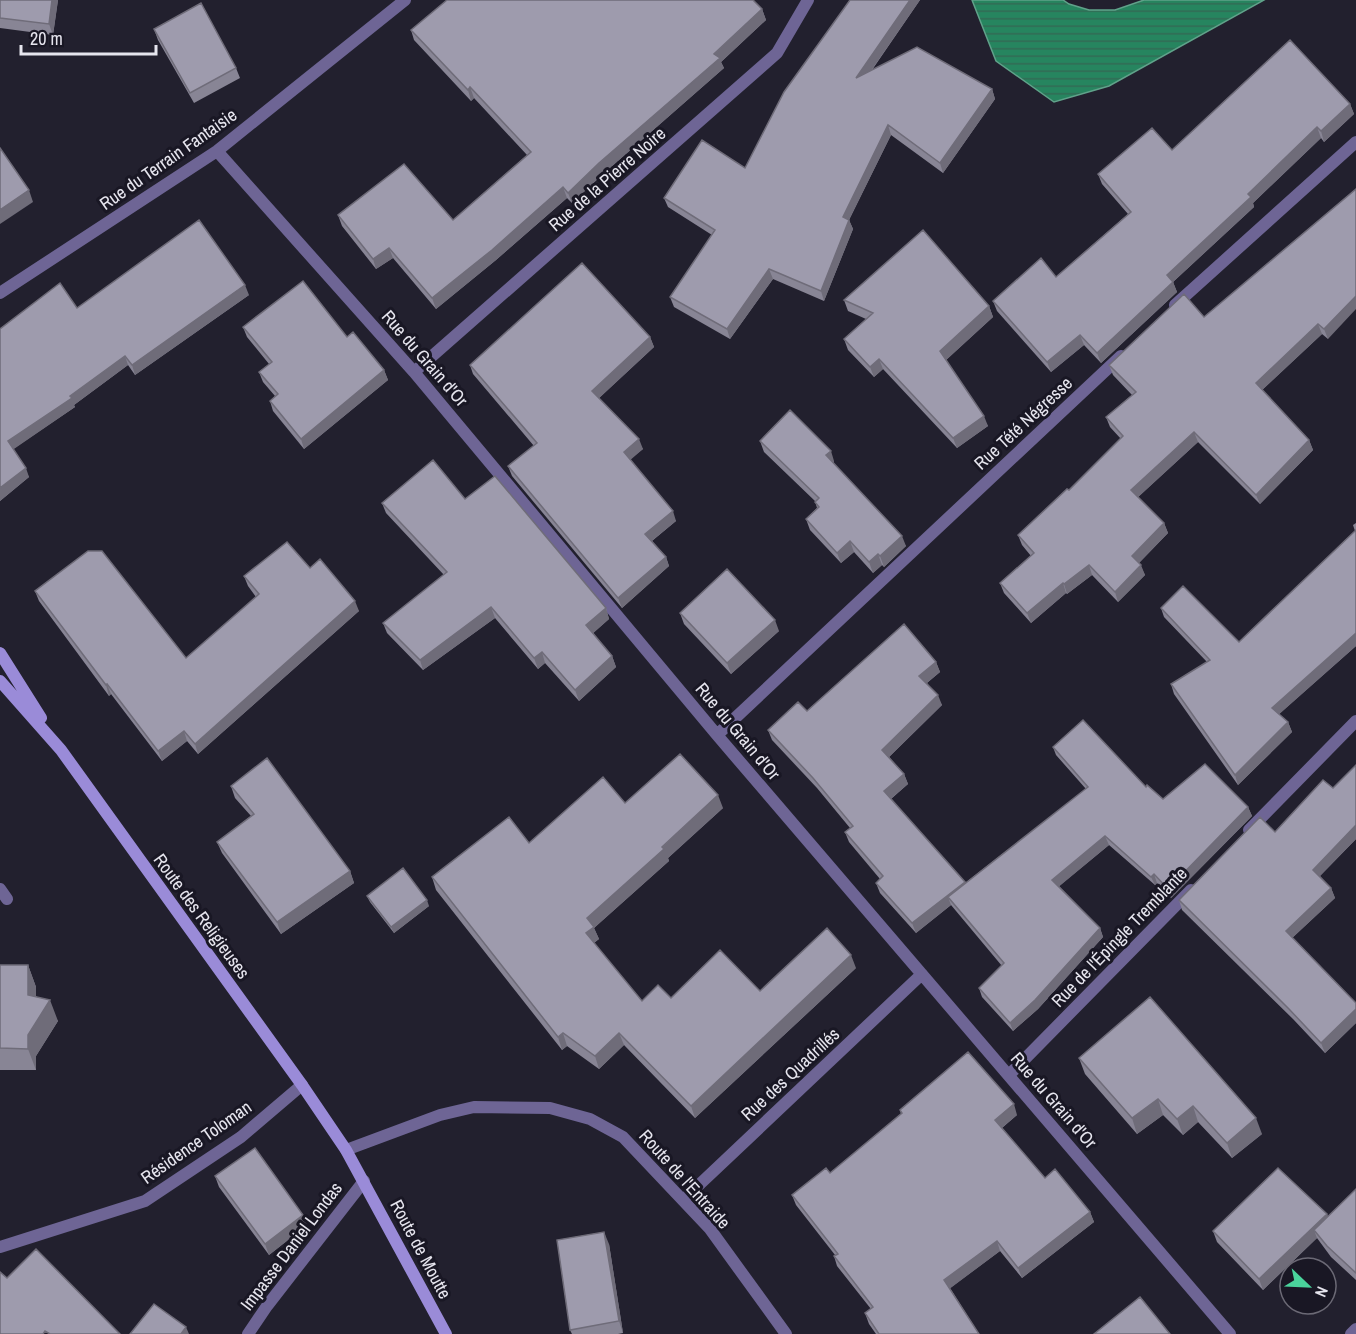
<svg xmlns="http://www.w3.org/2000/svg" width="1356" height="1334" font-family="'Archivo Narrow',sans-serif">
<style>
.water{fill:url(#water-rules);stroke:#60a28a;stroke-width:1.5}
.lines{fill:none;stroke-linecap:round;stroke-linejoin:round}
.minor{stroke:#6e6595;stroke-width:12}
.tertiary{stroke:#6e6595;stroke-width:12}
.secondary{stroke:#9a8bd8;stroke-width:12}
.wall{fill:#888595}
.shaded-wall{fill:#6f6c79}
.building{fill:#9e9bad;stroke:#6f6c79;stroke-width:1.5}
.labels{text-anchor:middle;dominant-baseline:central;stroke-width:6;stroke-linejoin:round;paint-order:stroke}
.street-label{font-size:18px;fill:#e6e5ee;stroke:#191724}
</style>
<defs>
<pattern id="water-rules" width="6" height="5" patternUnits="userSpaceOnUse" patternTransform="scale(1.5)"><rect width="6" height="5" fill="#26855f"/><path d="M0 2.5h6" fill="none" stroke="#326b55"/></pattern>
</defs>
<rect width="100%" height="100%" fill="#22202e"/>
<path class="water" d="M972,0H1063L1069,4L1089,10H1115L1144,0H1264L1109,86L1054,102L996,61Z"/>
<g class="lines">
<path class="minor" d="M217,151L414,372L717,735L1230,1334
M0,293L217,151L405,0
M1175,305L1356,142
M414,372L777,53L808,0
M717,735L1121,356
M1249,830L1356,721
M0,889L7,899
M1009,1075L1191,890
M683,1200L922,974
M0,1247L145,1201L241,1137L302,1085
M248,1334L267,1306L364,1181
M1351,1334L1356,1329"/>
<path class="tertiary" d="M346,1150L440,1115L474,1107L550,1108L590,1119L623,1137L710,1229L786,1334"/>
<path class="secondary" d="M0,653L41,718
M0,681L61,750L302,1085L346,1150L446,1334"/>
</g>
<path class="wall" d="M0,0H58L53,35L0,28Z
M850,0H920L872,70L992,89L995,99L943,173L891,135L849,220L853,229L824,301L773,279L730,339L674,307L670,297L712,235L668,207L664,198L745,168Z
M762,9L766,20L721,62L724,68L603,174L572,203L567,198L496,260L436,309L393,258L376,269L342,226L338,215L453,220L527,155L474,98L471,101L414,40L411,30Z
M154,29L236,68L240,78L194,103L158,40Z
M1350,104L1354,114L1324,142L1321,138L1253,203L1254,207L1173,282L1177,292L1101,363L1084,345L1051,372L997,311L993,301L1056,277L1128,214L1102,184L1098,174L1172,150Z
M1356,189L1328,339L1322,334L1262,390L1309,440L1313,450L1260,504L1198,442L1138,497L1164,523L1168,533L1139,563L1145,575L1118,602L1092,575L1067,594L1066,593L1031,623L1004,593L1000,583L1031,556L1022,545L1018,535L1069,490L1121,439L1110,427L1106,417L1132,395L1113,375L1109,365L1204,317Z
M249,295L135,375L128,365L74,405L75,407L13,449L29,477L0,501V329L77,308Z
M844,300L989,306L993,317L946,360L988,426L957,448L883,369L874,377L848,350L844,339L866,319L848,311Z
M243,327L347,337L384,370L388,380L304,449L273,411L270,401L275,396L263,382L259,372L269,364L247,337Z
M650,337L654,347L599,398L643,449L630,459L676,521L652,541L666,557L669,566L622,608L512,476L508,466L534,446L473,374L470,365Z
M760,441L834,461L833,463L906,546L884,567L882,565L873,573L854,552L841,563L810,530L806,519L817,508L815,501L764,452Z
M465,499L606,608L609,619L593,633L612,656L616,667L579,701L545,663L538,669L495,618L423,670L387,633L383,623L444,575L386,513L382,503Z
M1356,523V646L1279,714L1288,722L1292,732L1238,785L1174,694L1171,684L1207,662L1164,617L1161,608L1239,642L1355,531L1353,525Z
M310,568L359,611L198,754L187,741L162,761L111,694L109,696L39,601L35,591L186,658L256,597L248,586L244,576Z
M680,613L779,631L731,674L684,624Z
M936,662L940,672L927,683L942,705L889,757L904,774L908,784L891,799L965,883L1086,789L1056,755L1053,747L1146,787L1163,799L1248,807L1252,816L1171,898L1157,883L1155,885L1109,845L1059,886L1100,928L1103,937L1038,1009L1013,1031L982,997L979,988L1002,966L951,905L916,933L880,893L876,883L880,879L849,842L845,832L850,828L817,788L772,740L768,730L807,711Z
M1356,765V839L1320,876L1331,888L1335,898L1292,938L1356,1003V1023L1325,1053L1293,1019L1182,910L1179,900L1275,832L1333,788Z
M231,786L350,871L354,883L281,934L222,853L217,842L251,816L235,798Z
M625,803L723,808L668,858L669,861L594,928L599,939L594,943L642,1001L671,998L760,991L856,968L695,1118L624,1045L599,1069L567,1046L562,1050L436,890L432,877L529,843Z
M367,896L429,906L394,933L370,902Z
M0,965H28L36,987V996L58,1021L36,1056V1070H0Z
M1079,1058L1262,1134L1232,1158L1198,1122L1183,1135L1163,1115L1137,1134L1085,1074Z
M900,1110L1017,1115L1002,1128L1045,1178L1090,1212L1094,1222L1022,1278L1000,1251L950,1288L979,1334H876L869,1324L865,1313L871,1309L837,1266L834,1256L835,1255L796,1205L792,1195L830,1173L901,1114Z
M215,1176L307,1225L269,1255L219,1187Z
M1356,1189V1280L1331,1257L1317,1238L1263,1290L1217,1242L1213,1231L1327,1214L1328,1217Z
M609,1244L623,1333L618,1334H572L570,1330Z"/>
<path class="shaded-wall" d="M52,0H58L53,35L49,24Z
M910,0H920L859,88L856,78Z
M762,9L766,20L721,62L724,68L603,174L572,203L568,193Z
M470,87L474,98L471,101L468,90Z
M992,89L995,99L943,173L940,163Z
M1350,104L1354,114L1324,142L1321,131Z
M888,125L891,135L849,220L853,229L824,301L821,291L843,217Z
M1317,127L1321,138L1253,203L1254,207L1173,282L1177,292L1101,363L1097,353L1167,275L1248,194Z
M563,187L567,198L496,260L436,309L432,298Z
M29,190L33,202L0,224V210Z
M389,248L393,258L376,269L373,259Z
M769,269L773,279L730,339L727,329Z
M245,285L249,295L135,375L132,365Z
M1356,296V309L1328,339L1324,329Z
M989,306L993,317L944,362L940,351Z
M1318,324L1322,334L1259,393L1256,383Z
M1080,335L1084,345L1051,372L1047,362Z
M650,337L654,347L596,401L592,391Z
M125,356L128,365L74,405L75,407L11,451L8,441Z
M879,359L883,369L874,377L870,367Z
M384,370L388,380L304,449L301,439Z
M984,416L988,426L957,448L953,438Z
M1194,432L1198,442L1135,500L1131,490Z
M639,439L643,449L628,462L624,452Z
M1309,440L1313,450L1260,504L1256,495Z
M831,451L834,461L830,466L826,455Z
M26,468L29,477L0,501V488Z
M673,511L676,521L649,543L645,534Z
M1164,523L1168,533L1136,566L1132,556Z
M902,536L906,546L884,567L880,556Z
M850,541L854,552L841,563L837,553Z
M878,554L882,565L873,573L869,562Z
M666,557L669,566L622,608L618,598Z
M1089,565L1092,575L1067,594L1064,584Z
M1141,565L1145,575L1118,602L1115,592Z
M1063,583L1066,593L1031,623L1027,613Z
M355,601L359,611L198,754L195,744Z
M491,607L495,618L423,670L420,660Z
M606,608L609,619L590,636L586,625Z
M775,620L779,631L731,674L727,663Z
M1356,633V646L1276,717L1272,708Z
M542,652L545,663L538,669L534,658Z
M612,656L616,667L579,701L575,690Z
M936,662L940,672L923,686L919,676Z
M107,684L111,694L109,696L106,685Z
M938,695L942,705L886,760L882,750Z
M1288,722L1292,732L1238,785L1235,775Z
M184,731L187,741L162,761L158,751Z
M904,774L908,784L888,801L884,791Z
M718,795L723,808L668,858L669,861L594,928L599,939L590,945L586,933L587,918Z
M1248,807L1252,816L1171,898L1168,889Z
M1356,825V839L1316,880L1313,870Z
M1105,836L1109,845L1056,889L1052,880Z
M350,871L354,883L281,934L277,922Z
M1154,874L1157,883L1155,885L1151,877Z
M965,882L969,892L948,897L951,905L916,933L912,923Z
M1331,888L1335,898L1289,941L1286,931Z
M427,900L429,906L394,933L391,927Z
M1100,928L1103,937L1038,1009L1013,1031L1010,1023Z
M851,955L856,968L695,1118L691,1106Z
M28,965L36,987V1016L28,995Z
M50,1000L58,1021L36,1056V1070L28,1049V1035Z
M1356,1009V1023L1325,1053L1321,1043Z
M563,1033L567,1046L562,1050L558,1037Z
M619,1033L624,1045L599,1069L595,1056Z
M1158,1099L1163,1115L1137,1134L1132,1118Z
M1014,1104L1017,1115L999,1130L995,1120Z
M1193,1106L1198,1122L1183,1135L1177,1119Z
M1256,1118L1262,1134L1232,1158L1227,1143Z
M1090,1212L1094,1222L1022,1278L1018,1268Z
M1327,1214L1331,1225L1314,1230L1317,1238L1263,1290L1259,1279Z
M303,1215L307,1225L269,1255L265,1244Z
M604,1232L609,1244L623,1333L619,1321Z
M997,1241L1000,1251L948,1290L944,1280Z
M186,1327L189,1334H181Z"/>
<path class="building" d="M0,0H52L49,24L0,18Z
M447,0H753L762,9L714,54L720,58L599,163L568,193L563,187L492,250L432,298L389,248L373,259L338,215L404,164L453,220L531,152L470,87L468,90L411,30Z
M850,0H910L856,78L917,47L992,89L940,163L888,125L843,217L849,220L821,291L769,269L727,329L670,297L715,230L664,198L702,140L745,168L784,92Z
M201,3L236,68L190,93L154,29Z
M1290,40L1350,104L1321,131L1317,127L1248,194L1251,197L1167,275L1173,282L1097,353L1080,335L1047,362L993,301L1041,258L1056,277L1131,212L1098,174L1152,128L1172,150Z
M0,148L29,190L0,210Z
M1356,189V296L1324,329L1318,324L1256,383L1309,440L1256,495L1194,432L1131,490L1164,523L1132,556L1141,565L1115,592L1089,565L1064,584L1063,583L1027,613L1000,583L1034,553L1018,535L1067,489L1069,490L1123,436L1106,417L1136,392L1109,365L1184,294L1204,317Z
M199,220L245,285L132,365L125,356L70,396L72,398L8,441L26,468L0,488V329L60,283L77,308Z
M923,230L989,306L940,351L984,416L953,438L879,359L870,367L844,339L873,313L844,300Z
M582,263L650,337L592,391L639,439L624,452L673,511L645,534L666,557L618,598L508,466L537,443L470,365Z
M303,281L347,337L353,332L384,370L301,439L270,401L278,394L259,372L272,362L243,327Z
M790,410L831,451L826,455L902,536L880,556L878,554L869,562L850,541L837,553L806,519L819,507L815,502L819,498L760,441Z
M433,460L465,499L495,476L606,608L586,625L612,656L575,690L542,652L534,658L491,607L420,660L383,623L447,572L382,503Z
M1356,530V633L1272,708L1288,722L1235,775L1171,684L1210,660L1161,608L1183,586L1239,642Z
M287,542L310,568L320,559L355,601L195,744L184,731L158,751L107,684L106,685L35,591L88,551H102L186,658L259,594L244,576Z
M727,569L775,620L727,663L680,613Z
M904,624L936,662L919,676L938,695L882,750L904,774L884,791L965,882L912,923L876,883L883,876L845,832L853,826L813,778L768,730L798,702L807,711Z
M1083,720L1146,787L1147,785L1163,799L1205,764L1248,807L1168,889L1154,874L1151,877L1105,836L1052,880L1100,928L1035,1000L1010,1023L979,988L1004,963L948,897L1088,787L1053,747Z
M680,754L718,795L662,847L664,849L587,918L594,927L586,933L642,1001L658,985L671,998L720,950L760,991L827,928L851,955L691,1106L619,1033L595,1056L563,1033L558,1037L432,877L509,817L529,843L603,777L625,803Z
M267,758L350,871L277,922L217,842L254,814L231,786Z
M1356,765V825L1313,870L1331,888L1286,931L1356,1003V1009L1321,1043L1289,1009L1179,900L1260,817L1275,832L1323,780L1333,788Z
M403,868L427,900L391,927L367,896Z
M0,965H28V995L50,1000L28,1035V1049L0,1048Z
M1150,997L1256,1118L1227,1143L1193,1106L1177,1119L1158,1099L1132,1118L1079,1058Z
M968,1052L1014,1104L995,1120L1045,1178L1055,1169L1090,1212L1018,1268L997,1241L944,1280L979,1334H879L865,1313L873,1307L834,1256L838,1254L792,1195L826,1168L830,1173L902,1113L900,1110Z
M255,1148L303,1215L265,1244L215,1176Z
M1278,1168L1327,1214L1259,1279L1213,1231Z
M1356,1189V1273L1327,1246L1314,1230Z
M604,1232L619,1321L570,1330L557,1240Z
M36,1249L120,1334H50L45,1331L43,1334H0V1272L7,1278Z
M1140,1297L1170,1334H1094Z
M154,1304L186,1327L181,1334H130Z"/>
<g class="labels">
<g class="street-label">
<text transform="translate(168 159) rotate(-35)">Rue du Terrain Fantaisie</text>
<text transform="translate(607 179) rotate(-41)">Rue de la Pierre Noire</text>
<text transform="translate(425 358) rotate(49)">Rue du Grain d'Or</text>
<text transform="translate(1023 423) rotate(-43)">Rue Tété Négresse</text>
<text transform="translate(738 731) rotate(50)">Rue du Grain d'Or</text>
<text transform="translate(202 916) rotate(54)">Route des Religieuses</text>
<text transform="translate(1119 937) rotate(-46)">Rue de l'Épingle Tremblante</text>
<text transform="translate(790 1074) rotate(-43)">Rue des Quadrillés</text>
<text transform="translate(1054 1100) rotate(49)">Rue du Grain d'Or</text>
<text transform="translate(196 1142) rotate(-35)">Résidence Toloman</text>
<text transform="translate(685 1179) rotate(48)">Route de l'Entraide</text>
<text transform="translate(291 1246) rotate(-53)">Impasse Daniel Londas</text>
<text transform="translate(421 1249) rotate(62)">Route de Moutte</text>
</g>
</g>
<g transform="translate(1308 1286) rotate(113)"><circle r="28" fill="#191724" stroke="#6b6975" stroke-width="1.5"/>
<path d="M0-4.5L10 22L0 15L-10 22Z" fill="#4ad49c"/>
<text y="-9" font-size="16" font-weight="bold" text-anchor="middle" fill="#e6e5ee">N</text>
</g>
<path d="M21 45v9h135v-9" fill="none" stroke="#e6e5ee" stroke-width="3"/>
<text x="30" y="45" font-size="18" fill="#e6e5ee" stroke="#191724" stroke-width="4.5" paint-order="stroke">20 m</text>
</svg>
